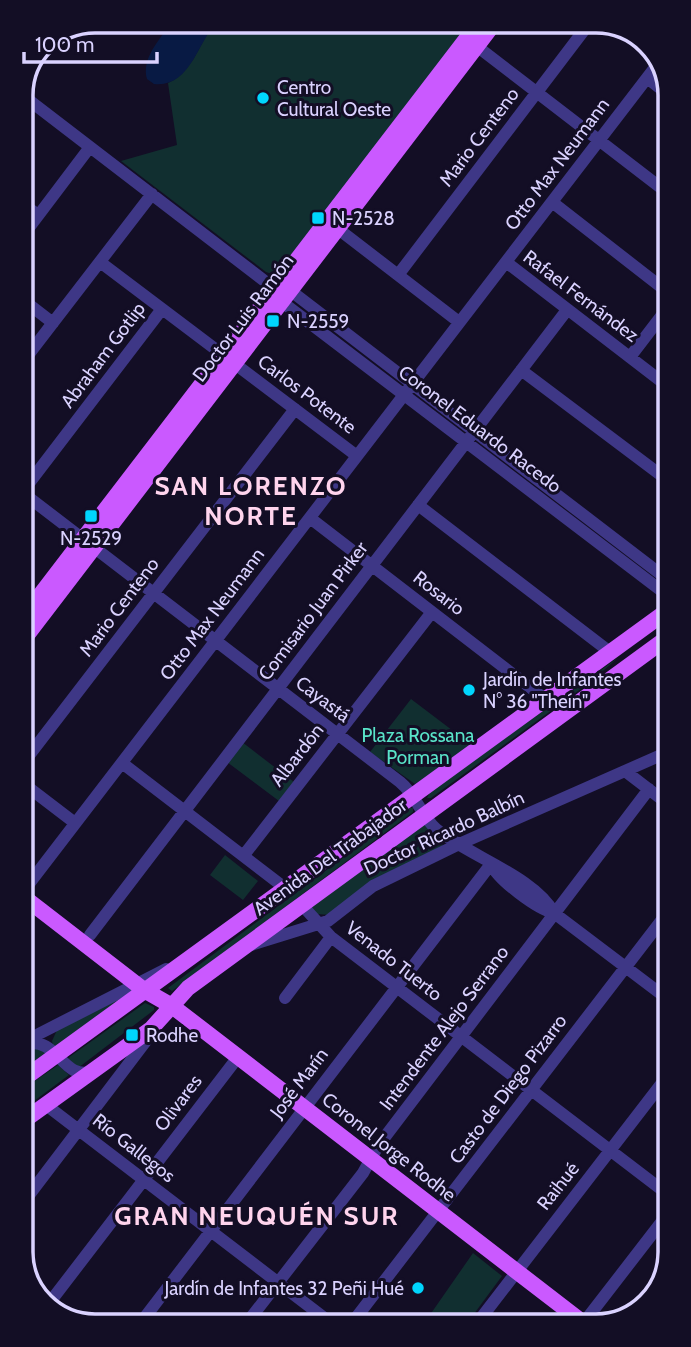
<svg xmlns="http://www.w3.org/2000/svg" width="691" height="1347" font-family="Cabin,sans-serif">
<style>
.green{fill:#112f30}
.water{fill:#081a44}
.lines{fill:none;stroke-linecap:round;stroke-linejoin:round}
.minor{stroke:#3e3786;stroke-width:12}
.major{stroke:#ca59ff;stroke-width:16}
.poi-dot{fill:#00d5fd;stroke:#130e25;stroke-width:2.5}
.labels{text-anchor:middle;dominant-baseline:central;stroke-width:6;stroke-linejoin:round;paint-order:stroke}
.poi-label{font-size:19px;fill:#dad2ff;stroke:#130e25;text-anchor:start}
.street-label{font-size:19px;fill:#dad2ff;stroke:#130e25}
.park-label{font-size:19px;fill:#59e4c9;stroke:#130e25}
.district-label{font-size:26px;font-weight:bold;letter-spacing:2px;fill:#ffd4ed;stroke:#130e25}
.rim{fill:none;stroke:#dad2ff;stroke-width:3.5}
</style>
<rect width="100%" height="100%" fill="#130e25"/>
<path class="green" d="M217,21H455L467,30L275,275L266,272L121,161L177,145L168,83C194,72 199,41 217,21Z
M619,657L589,683L431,798H427L430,792Z
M411,699L473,746L415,784L370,752Z
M242,742L294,782L279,801L227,762Z
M410,808H413V812L172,991L168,988Z
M423,823L444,841L441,848L330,915L317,914L310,909V902Z
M225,855L258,881L243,900L210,875Z
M127,995L59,1048L53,1045L52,1041L57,1030Z
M145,1003L154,1007V1010L78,1068L68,1058Z
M32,1047L49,1051L26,1073L25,1050Z
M58,1065L69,1075L26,1107V1087Z
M473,1253L502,1276L468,1322H425Z"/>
<path class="water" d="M166,21H217C198,42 190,88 154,84L147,79C142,60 156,44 166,30Z"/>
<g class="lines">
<path class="minor" d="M470,41L665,191
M647,78L665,92
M21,94L275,289L282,302L667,595
M552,202L665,290
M22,203L38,215
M333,225L459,322
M22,237L90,147
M100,262L357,456
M506,262L666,385
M398,275L591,21
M282,289L291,291L667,579
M22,299L53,323
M630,357L666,310
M22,363L152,194
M521,370L666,479
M23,491L162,309
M23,493L400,782C416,795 421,815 436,829C469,856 535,877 554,913
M418,505L610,652
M310,518L545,699
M24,762L295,409
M122,763L285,888
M625,771L668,804
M24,784L75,823
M244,855L432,612
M491,864C498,880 537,909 554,913L669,1000
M25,889L660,61
M301,904L331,937L670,1196
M90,935L567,310
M251,945L328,921L373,886L457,845L668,752
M285,998L331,937
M25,1041L166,969
M25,1044C59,1036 62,1082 93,1071
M46,1105L331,1323
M26,1199L155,1029
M43,1301L61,1315
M47,1306L238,1057
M585,1321L670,1211
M478,1322L669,1074
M352,1323L668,912
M246,1324L363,1173L378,1146L649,789
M139,1325L491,864"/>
<path class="major" d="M24,616L480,21
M24,639L496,21
M25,898L144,990L172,1006L581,1321
M26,1077L667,611
M26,1119L151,1029L188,988L667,638"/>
</g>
<g class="poi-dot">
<circle cx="263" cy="98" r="7"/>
<rect x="311" y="211" width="14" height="14" rx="3.5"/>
<rect x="266" y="314" width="14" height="14" rx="3.5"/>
<rect x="84" y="509" width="14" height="14" rx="3.5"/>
<circle cx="469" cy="690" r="7"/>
<rect x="125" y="1028" width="14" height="14" rx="3.5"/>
<circle cx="418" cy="1288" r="7"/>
</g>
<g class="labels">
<g class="poi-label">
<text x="277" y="87">Centro<tspan x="277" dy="22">Cultural Oeste</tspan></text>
<text x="332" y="218">N-2528</text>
<text x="287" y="321">N-2559</text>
<text x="91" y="538" text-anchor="middle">N-2529</text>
<text x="483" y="679">Jardín de Infantes<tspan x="483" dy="22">N° 36 "Theín"</tspan></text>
<text x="146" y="1035">Rodhe</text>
<text x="404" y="1288" text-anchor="end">Jardín de Infantes 32 Peñi Hué</text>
</g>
<g class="street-label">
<text transform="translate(479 137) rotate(-53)">Mario Centeno</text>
<text transform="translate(557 164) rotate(-53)">Otto Max Neumann</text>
<text transform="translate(581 296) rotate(37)">Rafael Fernández</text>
<text transform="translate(243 318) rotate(-53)">Doctor Luis Ramón</text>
<text transform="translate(103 355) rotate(-53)">Abraham Gotlip</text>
<text transform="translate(307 394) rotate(37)">Carlos Potente</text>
<text transform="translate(480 429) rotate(37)">Coronel Eduardo Racedo</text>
<text transform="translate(439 593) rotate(38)">Rosario</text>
<text transform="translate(119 607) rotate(-53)">Mario Centeno</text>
<text transform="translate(313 611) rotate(-53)">Comisario Juan Pirker</text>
<text transform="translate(212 614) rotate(-53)">Otto Max Neumann</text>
<text transform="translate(323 699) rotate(37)">Cayastá</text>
<text transform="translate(297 755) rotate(-52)">Albardón</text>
<text transform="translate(444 833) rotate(-25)">Doctor Ricardo Balbín</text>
<text transform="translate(330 857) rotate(-36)">Avenida Del Trabajador</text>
<text transform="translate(394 961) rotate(38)">Venado Tuerto</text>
<text transform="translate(444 1028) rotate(-53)">Intendente Alejo Serrano</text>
<text transform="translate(299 1083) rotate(-53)">José Marín</text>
<text transform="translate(508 1089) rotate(-53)">Casto de Diego Pizarro</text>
<text transform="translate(178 1103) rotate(-53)">Olivares</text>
<text transform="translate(389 1147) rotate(38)">Coronel Jorge Rodhe</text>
<text transform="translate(134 1148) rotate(38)">Río Gallegos</text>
<text transform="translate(558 1186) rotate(-52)">Raihué</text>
</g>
<g class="park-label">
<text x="418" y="735">Plaza Rossana<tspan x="418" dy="22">Porman</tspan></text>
</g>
<g class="district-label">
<text x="251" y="486">SAN LORENZO<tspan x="251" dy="30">NORTE</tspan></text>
<text x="257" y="1216">GRAN NEUQUÉN SUR</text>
</g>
</g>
<path d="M0 0H691V1347H0ZM95 33H596A62 62 0 0 1 658 95V1252A62 62 0 0 1 596 1314H95A62 62 0 0 1 33 1252V95A62 62 0 0 1 95 33Z" fill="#130e25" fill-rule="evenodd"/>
<path class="rim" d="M95 33H596A62 62 0 0 1 658 95V1252A62 62 0 0 1 596 1314H95A62 62 0 0 1 33 1252V95A62 62 0 0 1 95 33Z"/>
<path d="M24 52v10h133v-10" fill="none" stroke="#dad2ff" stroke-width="3.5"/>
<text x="35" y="52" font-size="21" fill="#dad2ff" stroke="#130e25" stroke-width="5" paint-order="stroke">100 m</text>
</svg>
